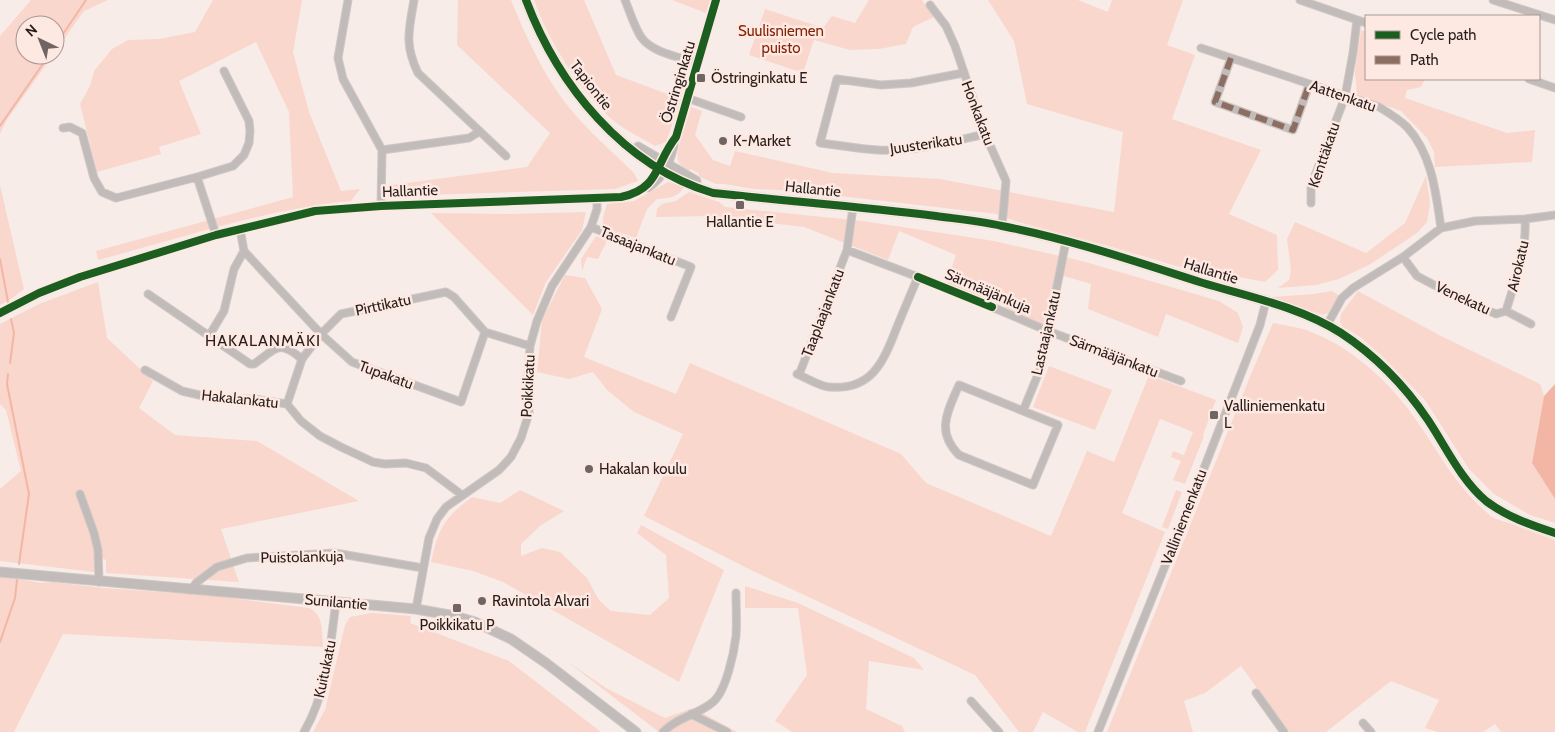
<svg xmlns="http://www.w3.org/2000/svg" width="1555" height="732" font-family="Cabin,sans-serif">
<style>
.green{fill:#f9d7cc}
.water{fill:#f3b6a5}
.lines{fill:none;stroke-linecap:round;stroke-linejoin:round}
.stream{stroke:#f3b6a5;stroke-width:2}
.minor-casing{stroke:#d1c8c5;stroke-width:9}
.tertiary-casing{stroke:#d1c8c5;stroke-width:11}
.minor{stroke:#c1bcba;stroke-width:7}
.tertiary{stroke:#c1bcba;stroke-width:9}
.quiet{stroke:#8d6e63;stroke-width:6;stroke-dasharray:12 6;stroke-linecap:butt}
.cycleway-casing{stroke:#fee8e2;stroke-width:11}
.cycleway{stroke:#1b5e20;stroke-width:8}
.poi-dot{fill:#706562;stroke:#fee8e2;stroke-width:2}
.labels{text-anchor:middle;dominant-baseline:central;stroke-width:5;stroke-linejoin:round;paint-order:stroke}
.park-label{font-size:15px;fill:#832405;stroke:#fee8e2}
.poi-label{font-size:15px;fill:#261d1a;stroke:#fee8e2;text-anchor:start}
.street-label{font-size:15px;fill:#261d1a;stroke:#fee8e2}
.neighbourhood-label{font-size:16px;letter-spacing:1px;fill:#261d1a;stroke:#fee8e2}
</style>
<rect width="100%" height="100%" fill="#f8ece8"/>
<path class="green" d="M31,0H108L84,11L55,52V25H25V55H53L6,121L0,134V36Z
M213,0H302L293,52L309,112L341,191L360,189L351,201C265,209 182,238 98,260L96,251L293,197L289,112L256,42L179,81L201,134L159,147L161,154L97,172L80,104L90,86L94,71L112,49L128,40L159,39L195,32Z
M458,0H511C528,42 548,85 579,119C596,138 616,155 634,173L638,181L615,189L392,196V185L527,167L550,133L457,45Z
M534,0H584L616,75L681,99L666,142L655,146C640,137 622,129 609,117C578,88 548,40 534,0Z
M672,0H710L706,13Z
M869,0H922L934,17L913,27L906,44L879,49L850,50L814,40L803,73L749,55L765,9L823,28L832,16L855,23Z
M988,0H1078L1108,12L1112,0H1183L1167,45L1195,55L1172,119L1261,150L1229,214L1277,235L1278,270L1265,282L1234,276L1213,277L1105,245L1018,222L996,214L797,191L754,189L724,184H716L700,177L698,173L691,169L689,171C685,168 679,166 678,160C675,152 688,117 691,107L702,111L695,135L713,160L730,166L735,151L833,173L940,179L1114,212L1123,132L1027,104L1014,41Z
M1361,30L1366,32V79H1425L1421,87L1407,90L1405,98L1507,133L1535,130L1532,162L1435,167L1434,152L1427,138L1401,111L1357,95L1355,72Z
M1426,176L1430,203L1427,222L1417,233L1369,265L1339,279L1316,285L1278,288L1289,280L1291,270L1287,239L1295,222L1366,253L1405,223Z
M668,182L684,187C678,198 668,198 657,199L647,209L636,238L603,227V217L607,204L634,201Z
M0,185L24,289L14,297L0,305Z
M689,192L719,202L725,207L863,221L994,241L1082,261L1219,301L1238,313L1243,327L1238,343L1166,314L1158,337L1088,309L1091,284L1057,274L1046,326L1004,308L1007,302L994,297L991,303L946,284L956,255L899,231L888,260L804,227L713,216L656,217L657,209L662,204L676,201Z
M586,212L582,230L546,282L533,315L431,213L507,214Z
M596,236L607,241L598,259L587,257L582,271L581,259Z
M565,275L585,278L602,309L584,357L676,394L690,363L901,454L926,483L1051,536L1087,451L1114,462L1149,375L1216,400L1203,435L1204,436L1185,484L1173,480L1181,461L1171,457L1173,451L1184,455L1193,432L1160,419L1122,513L1165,532L1085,732H1078L1043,712L1033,732H1019L975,675L755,572L644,516L683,434L634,412L607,390L593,372L569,379L537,372L542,320Z
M98,282L107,338L153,381L139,408L175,435L257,441L359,501L221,529L239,582L106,573V560L94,555V572L0,561V489L21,471L6,410L0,404V324L39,304Z
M1332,291L1338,295V298L1328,313L1323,315L1272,297L1314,294Z
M1358,291L1439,335L1540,384L1544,396L1532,463L1555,499V523L1530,515L1494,494L1469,469L1425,400L1382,356L1360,337L1342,326L1340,322L1341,314Z
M1273,323C1282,325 1290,326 1299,328C1340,339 1380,373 1405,405C1434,442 1453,486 1491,516C1497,520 1506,522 1512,524C1527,530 1541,535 1555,540V732H1501L1495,724L1483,732H1437L1425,728L1439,700L1391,681L1326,732H1289L1241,666L1205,693L1184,701L1193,732H1107L1249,379Z
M1049,366L1112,390L1095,430L1033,407Z
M520,490L564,511L540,526L521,544V556L542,548L560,552L587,578L599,600L611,611L650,615L669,598L666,555L637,533L641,525L724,570L679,682L503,582L473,571L431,562C439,528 443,519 472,497L500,503Z
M1176,490L1182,492L1168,529L1162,527Z
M0,576L42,583L52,582L104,588L216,596L309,608C324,614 322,633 323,647L63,634L14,732H0Z
M745,586L798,603L914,658L924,670L869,661L866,709L902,726L905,732H792L775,721L807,675L798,608H745Z
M372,613L411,616L410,623L509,661L601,732H313L325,710L345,625L350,617Z
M565,660L606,688L665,718L693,708L737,732H659Z"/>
<path class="water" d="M1555,384V499L1532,463L1544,396Z"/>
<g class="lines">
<path class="stream" d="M55,46L86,0
M0,126L49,55
M0,259L8,302
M10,363L14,333L11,319
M8,374L7,384L29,494L19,564
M0,642L15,598L17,580"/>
<g class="minor-casing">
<path id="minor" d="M348,0L338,58L343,79L382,150L381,206
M414,0C409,30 404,44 418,73L506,156
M625,0C630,12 634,26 641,37C652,53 680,57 698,63
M1300,0L1366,23
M1493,0L1555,20
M930,5L946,26L955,46L985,134L1006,181L1002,226
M1201,48L1379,107C1389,113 1399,119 1407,127C1432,154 1436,193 1441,228
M1231,58L1215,102L1293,130L1309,85
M963,73L911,83L881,85L837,79L820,143C839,145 859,149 878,150C914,152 950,142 985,134
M1529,79L1555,88
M687,98L741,117
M63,128L70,127L82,133L94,178L102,192L116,198L197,177L233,166L244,155L249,143L250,131L249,121L224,71
M382,150L469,138L479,132
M197,177L216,235
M648,188C665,177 672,159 675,140
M1311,203V186L1345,97L1353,53L1357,20
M591,227L691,267L671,317
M240,229L244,251L321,334L352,362L461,402L485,332
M1403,257L1417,276L1434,285L1496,314L1506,311L1531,324
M148,294L250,364H254C277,348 278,339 302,359
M992,307L1048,331L1181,381
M1506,311C1515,281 1527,251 1525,219
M0,313L39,293L80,277L216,235L315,211L381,206L621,197C660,189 655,163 676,137L716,0
M1327,325L1342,298L1353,288L1403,257L1441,228L1475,221L1525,219L1555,215
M485,332L530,346
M209,336L224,311L234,269L244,251
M145,370L182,391L216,399H254L287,404L301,421L320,436L341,447L373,462L385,464L406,463L426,468L462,495
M797,374C807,378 819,386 829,387C873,391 884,360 897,327C904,310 911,293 918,277L847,250
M799,375L847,250L853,207
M287,404L302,359L321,334L341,314L446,292L454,297L485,332
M1023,411L959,385C948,411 935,431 959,455L1033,485L1058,425L1023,411L1041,367L1066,241
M80,494L94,533L98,550L99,582
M191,590L196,583L217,567L247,558L335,553L423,568
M416,609L429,538L437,519L446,507L499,470L511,457L521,438L529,413L528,377L530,346L537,321L552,286L591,227L597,209V198
M1256,693L1284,732
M971,701L999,732
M691,714L727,732
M1363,723L1371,732
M304,732C327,692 330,648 336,602
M663,732C679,716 698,715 713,702C726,691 734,653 736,636C737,622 736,607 736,593
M1098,732L1190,504L1260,325L1266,301"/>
</g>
<g class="tertiary-casing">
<path id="tertiary" d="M526,0C558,85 623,166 713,193C787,201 862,207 936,216C958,219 980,221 1002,226C1070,239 1137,262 1203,283C1250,297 1300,307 1341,333C1376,356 1405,386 1428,420C1446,447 1461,480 1486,501C1507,517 1531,525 1555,533
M638,147L696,181
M0,572L416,609L455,616L475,622L511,639L546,663L636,732"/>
</g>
<use href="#minor" class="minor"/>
<use href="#tertiary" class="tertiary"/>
<path class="quiet" d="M1231,58L1215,102L1293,130L1309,85"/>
<g class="cycleway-casing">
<path id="cycleway" d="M526,0C558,85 623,166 713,193C787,201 862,207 936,216C958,219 980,221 1002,226C1070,239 1137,262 1203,283C1250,297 1300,307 1341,333C1376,356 1405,386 1428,420C1446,447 1461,480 1486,501C1507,517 1531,525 1555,533
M918,277L992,307
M0,313L39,293L80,277L216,235L315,211L381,206L621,197C660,189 655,163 676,137L716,0"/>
</g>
<use href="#cycleway" class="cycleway"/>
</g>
<g class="poi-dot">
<rect x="696" y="73" width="10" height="10" rx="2.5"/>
<circle cx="723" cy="141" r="5"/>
<rect x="735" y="200" width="10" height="10" rx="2.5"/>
<rect x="1209" y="410" width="10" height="10" rx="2.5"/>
<circle cx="589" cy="469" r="5"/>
<circle cx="482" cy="601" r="5"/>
<rect x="452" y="603" width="10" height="10" rx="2.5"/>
</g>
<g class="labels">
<g class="park-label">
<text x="781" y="31">Suulisniemen<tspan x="781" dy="17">puisto</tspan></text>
</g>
<g class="poi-label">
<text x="711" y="78">Östringinkatu E</text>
<text x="733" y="141">K-Market</text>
<text x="740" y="222" text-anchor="middle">Hallantie E</text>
<text x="1224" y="406">Valliniemenkatu<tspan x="1224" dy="17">L</tspan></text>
<text x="599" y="469">Hakalan koulu</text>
<text x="492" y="601">Ravintola Alvari</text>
<text x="457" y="625" text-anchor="middle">Poikkikatu P</text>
</g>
<g class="street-label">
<text transform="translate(678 82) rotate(-73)">Östringinkatu</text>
<text transform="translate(591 85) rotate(52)">Tapiontie</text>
<text transform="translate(1343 96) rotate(19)">Aattenkatu</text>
<text transform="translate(978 113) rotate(69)">Honkakatu</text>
<text transform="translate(926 144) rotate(-8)">Juusterikatu</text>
<text transform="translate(1324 155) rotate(-71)">Kenttäkatu</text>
<text transform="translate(813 189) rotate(6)">Hallantie</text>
<text transform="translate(410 191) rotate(-2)">Hallantie</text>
<text transform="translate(638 246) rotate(22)">Tasaajankatu</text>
<text transform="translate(1518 266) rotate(-77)">Airokatu</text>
<text transform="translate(1211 271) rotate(17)">Hallantie</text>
<text transform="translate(988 291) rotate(23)">Särmääjänkuja</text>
<text transform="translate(1463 298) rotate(25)">Venekatu</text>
<text transform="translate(383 305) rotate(-12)">Pirttikatu</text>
<text transform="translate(823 313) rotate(-69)">Taaplaajankatu</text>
<text transform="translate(1046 333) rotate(-77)">Lastaajankatu</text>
<text transform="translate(1114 356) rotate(21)">Särmääjänkatu</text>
<text transform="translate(386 375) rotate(20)">Tupakatu</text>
<text transform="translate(528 386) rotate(-87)">Poikkikatu</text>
<text transform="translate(240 399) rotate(6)">Hakalankatu</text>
<text transform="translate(1184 517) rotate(-69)">Valliniemenkatu</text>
<text transform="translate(302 557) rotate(-1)">Puistolankuja</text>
<text transform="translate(336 602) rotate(5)">Sunilantie</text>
<text transform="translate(325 669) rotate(-78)">Kuitukatu</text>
</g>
<g class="neighbourhood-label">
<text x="263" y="340">HAKALANMÄKI</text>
</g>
</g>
<rect x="1365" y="15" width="175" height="65" fill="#fee8e2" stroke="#a89792"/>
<rect x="1375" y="31" width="25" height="8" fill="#1b5e20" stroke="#a89792"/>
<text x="1410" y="40" font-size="15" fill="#261d1a">Cycle path</text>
<rect x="1375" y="56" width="25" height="8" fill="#8d6e63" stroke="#a89792"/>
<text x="1410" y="65" font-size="15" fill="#261d1a">Path</text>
<g transform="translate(40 40) rotate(317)"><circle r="24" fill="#fee8e2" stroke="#a89792"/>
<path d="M0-4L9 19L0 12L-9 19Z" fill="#706562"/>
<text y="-8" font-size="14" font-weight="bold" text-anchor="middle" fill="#261d1a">N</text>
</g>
</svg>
